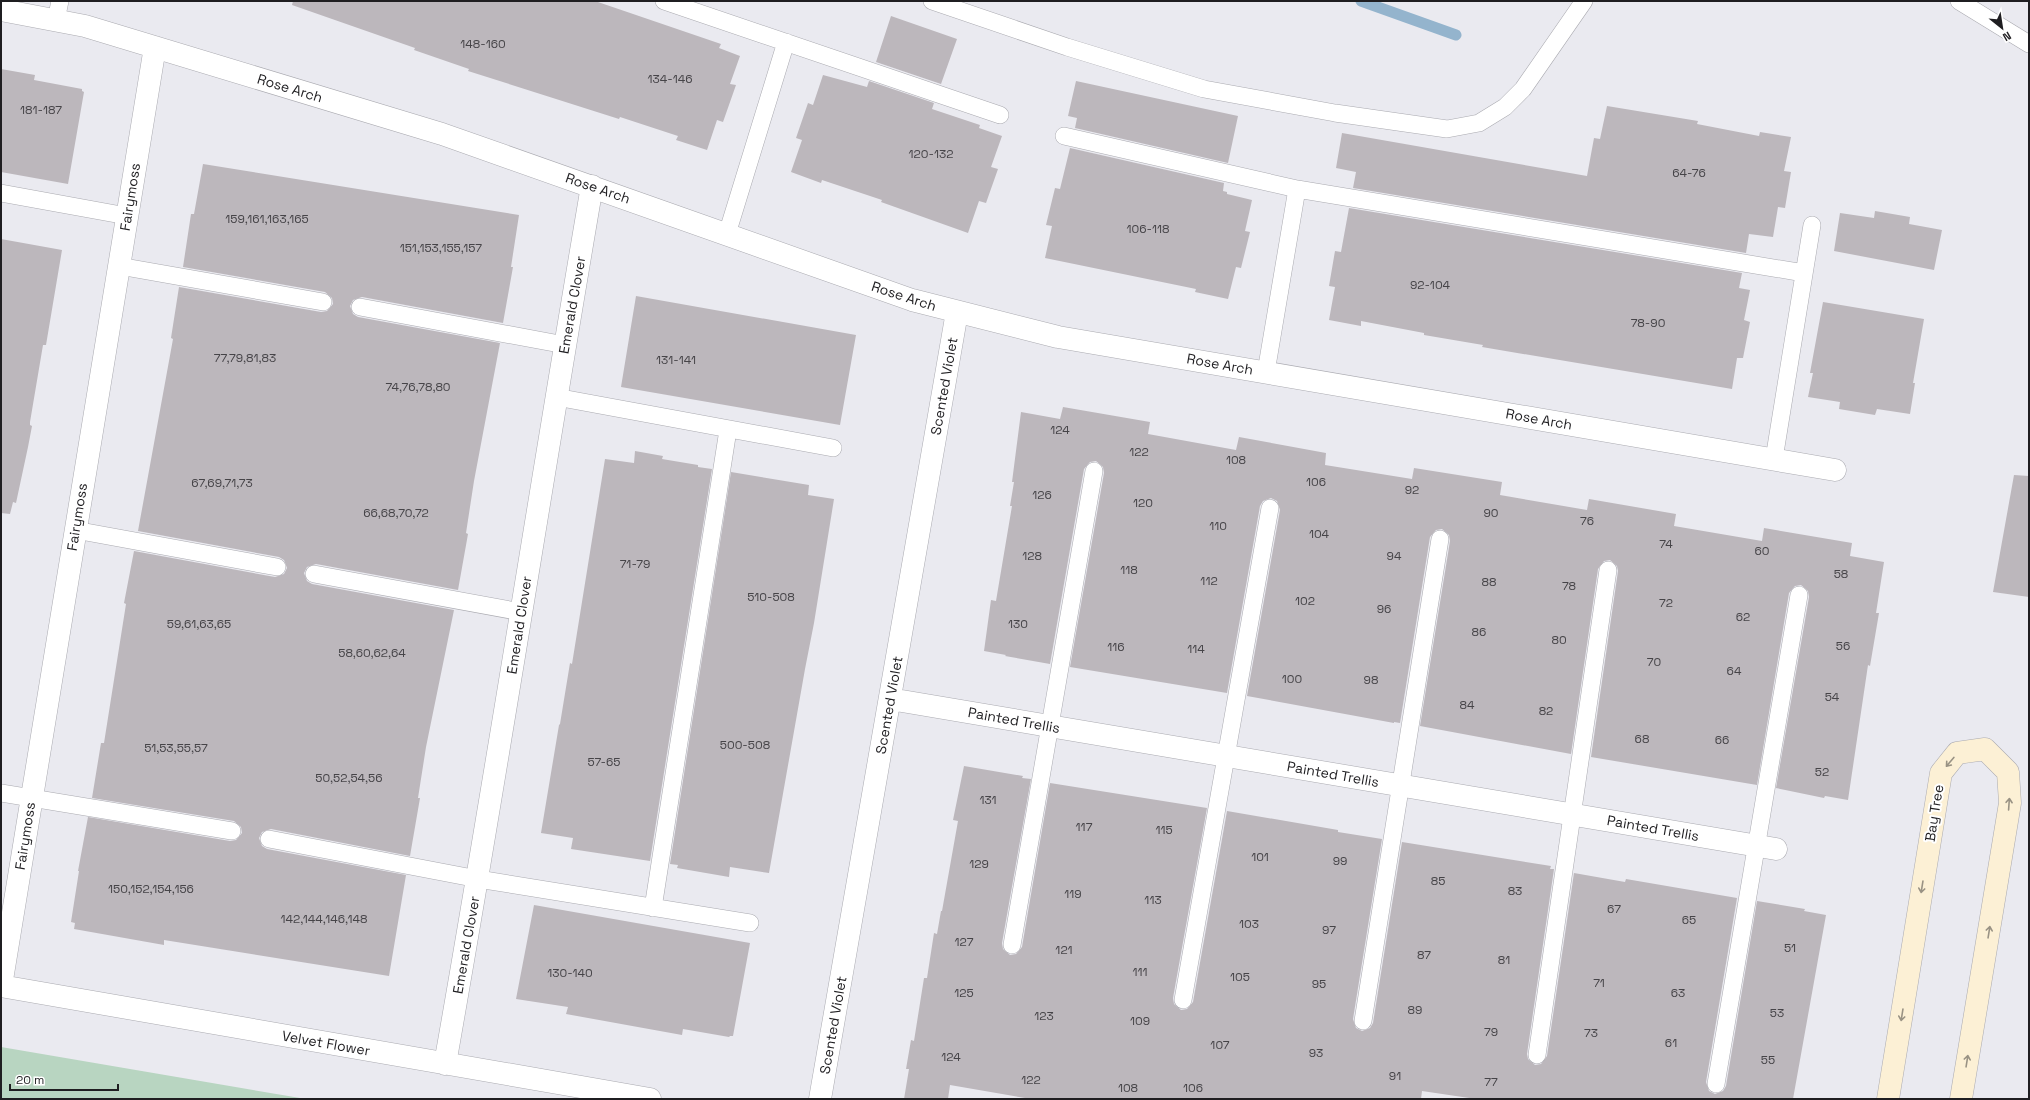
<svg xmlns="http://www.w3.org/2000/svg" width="2030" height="1100" font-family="'Space Grotesk',sans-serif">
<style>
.green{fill:#b8d5c1}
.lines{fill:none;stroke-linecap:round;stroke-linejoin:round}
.stream{stroke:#94b4cd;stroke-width:11}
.building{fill:#bcb7bc}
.lane-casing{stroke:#aaaab0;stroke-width:18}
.street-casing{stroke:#aaaab0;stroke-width:23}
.secondary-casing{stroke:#aaaab0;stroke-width:23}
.lane{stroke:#fff;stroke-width:17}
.street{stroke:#fff;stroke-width:22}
.secondary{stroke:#fcf0d5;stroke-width:22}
.oneway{stroke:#999284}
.labels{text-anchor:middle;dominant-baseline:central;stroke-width:4;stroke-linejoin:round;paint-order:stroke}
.number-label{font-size:12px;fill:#464448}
.street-label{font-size:14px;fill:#1f1e21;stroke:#fff}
</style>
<rect width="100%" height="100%" fill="#eaeaf0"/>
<path class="green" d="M1,1047L306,1099H1Z"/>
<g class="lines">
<path class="stream" d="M1361,1L1456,35"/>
</g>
<path class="building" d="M293,1H595L721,44L719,48L740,56L730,84L736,85L723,122L717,120L707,150L676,140L678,136L620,117L619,119L468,71L469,69L414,50L415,48L292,5Z
M891,16L957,39L941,84L876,62Z
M1,69L35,75L34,80L82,89V91L84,92L68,184L1,172Z
M823,75L867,87L869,81L934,103L932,109L980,125L979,128L1002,136L991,167L998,169L986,203L979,201L968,233L881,202L882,200L822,180L821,183L791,172L802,140L796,138L808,103L813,105Z
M1076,81L1238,116L1228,163L1075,128L1077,118L1068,116Z
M1607,106L1698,121L1697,124L1759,136L1760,132L1791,137L1784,171L1791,172L1785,208L1778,207L1773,237L1749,234L1746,253L1353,188L1356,172L1336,168L1342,133L1587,176L1594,138L1600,139Z
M1070,148L1224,183L1223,191L1227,192V194L1252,200L1245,231L1250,232L1241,268L1236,267L1228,299L1195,292L1196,289L1045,258L1052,226L1046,225L1055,188L1060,189Z
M203,164L519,215L511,267H513L503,323L362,297L353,300L350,306L353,314L358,317L500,343L474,481L466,533L468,534L458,590L316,564L307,567L304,573L307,581L312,584L454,610L426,747L418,798H420L410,856L271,829L262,832L259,838L262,846L267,849L406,875L389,976L164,940V945L74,929L75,923L71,922L79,871H78L88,817L230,841L236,840L242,833L241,827L234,821L92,798L101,743H104L126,604L124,603L134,551L275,577L284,574L287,568L284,560L279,557L138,531L173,339L171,338L179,287L321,312L327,311L333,304L332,298L325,292L183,267L191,214H194Z
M1349,208L1742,273L1739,288L1750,290L1744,320L1750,322L1743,358H1737L1732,389L1482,347L1483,345L1424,335V333L1361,321V326L1329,320L1335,287L1329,286L1335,251L1341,252Z
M1875,211L1910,217L1909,224L1942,230L1934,270L1834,251L1840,213L1874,218Z
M1,239L62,250L46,345H43L30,422V425L32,426L28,447L16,503L13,502L10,514L1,513Z
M636,296L856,335L840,425L621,387Z
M1823,302L1924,319L1913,383H1915L1910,414L1877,409L1875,415L1839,409L1840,402L1808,397L1813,373H1810Z
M1063,407L1150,422L1148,434L1236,450L1239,437L1326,453L1325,465L1412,479L1414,468L1502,482L1500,495L1587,510L1589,499L1676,514L1674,526L1762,541L1764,528L1852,543L1850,556L1884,562L1876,613H1879L1870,666L1868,665L1848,800L1825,796L1824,798L1776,788L1809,597L1808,591L1801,585L1795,586L1789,593L1757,785L1591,757L1618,571L1617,566L1610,560L1604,561L1598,569L1571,754L1420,726L1450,541L1449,535L1442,529L1436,530L1430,537L1400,723L1394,722V723L1247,696L1280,510L1277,501L1271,498L1263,501L1260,506L1227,693L1070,667L1104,473L1103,467L1096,461L1090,462L1084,469L1050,664L1005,656L1006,655L984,651L991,600L996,601L1012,506H1010L1014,482H1012L1021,412L1060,419Z
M635,451L663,456L662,459L698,465V467L712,469L650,861L571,849L573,838L541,833L559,725L560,724L570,663L572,664L605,459L634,463Z
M731,472L809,485L808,495L834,499L814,623L805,669L769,873L730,867L729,877L677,868L678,865L670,864Z
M2014,475L2029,476V597L1993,592Z
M964,766L1023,776L1022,778L1031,779L1002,943L1003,949L1010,955L1016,954L1022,947L1050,783L1207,808L1173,998L1174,1004L1181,1010L1187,1009L1193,1002L1227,811L1338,830V832L1382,839L1353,1019L1356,1028L1362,1031L1370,1028L1373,1023L1402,842L1551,866L1550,869H1554L1527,1054L1528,1059L1535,1065L1541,1064L1547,1056L1574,873L1625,882L1626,879L1737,898L1706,1082L1709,1091L1715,1094L1723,1091L1726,1086L1757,901L1805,909L1804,911L1826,915L1793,1099H1476L1422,1091L1421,1099H1031L950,1085L948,1099H904L909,1069H906L911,1040L914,1041L924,978H927L934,933L937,934L941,911H942L958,821L953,820Z
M534,905L750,943L733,1036H730L729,1037L683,1029L682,1035L566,1014L568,1007L516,999Z"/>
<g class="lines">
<g class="lane-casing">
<path id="lane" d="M664,1L1000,115
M932,1L1067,47L1204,89L1335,113L1447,129L1479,123L1505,107L1523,89L1584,1
M1959,1L2029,44
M56,20L60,1
M1064,136L1297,189L1804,273
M1,193L127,216
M727,234L786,42
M119,266L323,302
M360,307L565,345
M1266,372L1297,189
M556,397L833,448
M1774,459L1812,225
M75,530L277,567
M314,574L521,612
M1,793L232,831
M269,839L478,879L750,923
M653,908L728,430
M1012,945L1094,471
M1183,1000L1270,508
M1363,1021L1440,539
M1537,1055L1608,570
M1716,1084L1799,595"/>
</g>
<g class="street-casing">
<path id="street" d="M1,10L85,26L442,134L912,300L1058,337L1835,470
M890,699L1776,849
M1,986L155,47
M1,986L650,1099
M445,1064C497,771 542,478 592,186
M820,1099L957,312"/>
</g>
<g class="secondary-casing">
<path id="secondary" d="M1888,1099L1941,773L1957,753L1985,749L2008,772L2010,803L1961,1099"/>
</g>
<use href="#lane" class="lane"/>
<use href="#street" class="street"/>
<use href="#secondary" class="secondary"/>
</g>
<defs><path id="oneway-shaft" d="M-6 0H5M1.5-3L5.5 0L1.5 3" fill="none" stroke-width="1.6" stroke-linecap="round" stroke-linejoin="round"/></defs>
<g class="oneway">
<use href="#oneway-shaft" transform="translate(1950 762) rotate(130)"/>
<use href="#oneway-shaft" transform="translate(2009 804) rotate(-86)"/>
<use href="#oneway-shaft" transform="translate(1922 887) rotate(99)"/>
<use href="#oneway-shaft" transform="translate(1989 932) rotate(-81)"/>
<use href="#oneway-shaft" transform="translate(1902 1015) rotate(99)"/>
<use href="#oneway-shaft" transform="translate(1967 1061) rotate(-81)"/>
</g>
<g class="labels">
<g class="number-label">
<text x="483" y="44">148-160</text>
<text x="670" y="79">134-146</text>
<text x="41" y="110">181-187</text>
<text x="931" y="154">120-132</text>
<text x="1689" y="173">64-76</text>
<text x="267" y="219">159,161,163,165</text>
<text x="1148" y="229">106-118</text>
<text x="441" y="248">151,153,155,157</text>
<text x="1430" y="285">92-104</text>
<text x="1648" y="323">78-90</text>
<text x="245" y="358">77,79,81,83</text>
<text x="676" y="360">131-141</text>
<text x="418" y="387">74,76,78,80</text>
<text x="1060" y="430">124</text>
<text x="1139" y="452">122</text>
<text x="1236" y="460">108</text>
<text x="1316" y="482">106</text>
<text x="222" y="483">67,69,71,73</text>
<text x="1412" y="490">92</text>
<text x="1042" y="495">126</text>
<text x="1143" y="503">120</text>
<text x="396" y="513">66,68,70,72</text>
<text x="1491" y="513">90</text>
<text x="1587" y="521">76</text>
<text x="1218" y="526">110</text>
<text x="1319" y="534">104</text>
<text x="1666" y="544">74</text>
<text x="1762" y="551">60</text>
<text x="1032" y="556">128</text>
<text x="1394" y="556">94</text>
<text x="635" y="564">71-79</text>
<text x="1129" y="570">118</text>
<text x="1841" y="574">58</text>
<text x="1209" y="581">112</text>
<text x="1489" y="582">88</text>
<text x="1569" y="586">78</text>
<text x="771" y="597">510-508</text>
<text x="1305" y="601">102</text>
<text x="1666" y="603">72</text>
<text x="1384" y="609">96</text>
<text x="1743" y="617">62</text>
<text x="199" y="624">59,61,63,65</text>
<text x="1018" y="624">130</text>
<text x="1479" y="632">86</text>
<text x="1559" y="640">80</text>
<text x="1843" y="646">56</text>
<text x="1116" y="647">116</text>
<text x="1196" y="649">114</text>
<text x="372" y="653">58,60,62,64</text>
<text x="1654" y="662">70</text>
<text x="1734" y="671">64</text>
<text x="1292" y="679">100</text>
<text x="1371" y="680">98</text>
<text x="1832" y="697">54</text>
<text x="1467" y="705">84</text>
<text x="1546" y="711">82</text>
<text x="1642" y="739">68</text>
<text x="1722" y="740">66</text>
<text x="745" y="745">500-508</text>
<text x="176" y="748">51,53,55,57</text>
<text x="604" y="762">57-65</text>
<text x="1822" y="772">52</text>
<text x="349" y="778">50,52,54,56</text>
<text x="988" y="800">131</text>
<text x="1084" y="827">117</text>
<text x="1164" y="830">115</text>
<text x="1260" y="857">101</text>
<text x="1340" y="861">99</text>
<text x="979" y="864">129</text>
<text x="1438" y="881">85</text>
<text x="151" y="889">150,152,154,156</text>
<text x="1515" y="891">83</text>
<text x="1073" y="894">119</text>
<text x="1153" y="900">113</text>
<text x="1614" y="909">67</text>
<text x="324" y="919">142,144,146,148</text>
<text x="1689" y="920">65</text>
<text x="1249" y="924">103</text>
<text x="1329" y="930">97</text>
<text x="964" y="942">127</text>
<text x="1790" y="948">51</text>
<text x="1064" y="950">121</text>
<text x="1424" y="955">87</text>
<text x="1504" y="960">81</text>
<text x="1140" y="972">111</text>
<text x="570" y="973">130-140</text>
<text x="1240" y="977">105</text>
<text x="1599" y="983">71</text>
<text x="1319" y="984">95</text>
<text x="964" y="993">125</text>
<text x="1678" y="993">63</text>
<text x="1415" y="1010">89</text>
<text x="1777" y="1013">53</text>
<text x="1044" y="1016">123</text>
<text x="1140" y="1021">109</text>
<text x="1491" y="1032">79</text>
<text x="1591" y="1033">73</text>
<text x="1671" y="1043">61</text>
<text x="1220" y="1045">107</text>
<text x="1316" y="1053">93</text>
<text x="951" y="1057">124</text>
<text x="1768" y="1060">55</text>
<text x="1395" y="1076">91</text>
<text x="1031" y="1080">122</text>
<text x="1491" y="1082">77</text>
<text x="1128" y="1088">108</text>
<text x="1193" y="1088">106</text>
</g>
<g class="street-label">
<text transform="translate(290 88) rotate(17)">Rose Arch</text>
<text transform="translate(598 188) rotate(19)">Rose Arch</text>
<text transform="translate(130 197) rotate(-81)">Fairymoss</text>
<text transform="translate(904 296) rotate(18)">Rose Arch</text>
<text transform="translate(572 305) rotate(-80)">Emerald Clover</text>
<text transform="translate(1220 364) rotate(10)">Rose Arch</text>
<text transform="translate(944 386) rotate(-80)">Scented Violet</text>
<text transform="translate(1539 419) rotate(10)">Rose Arch</text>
<text transform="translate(77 517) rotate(-81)">Fairymoss</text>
<text transform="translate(519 625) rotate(-81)">Emerald Clover</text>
<text transform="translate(889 705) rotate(-80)">Scented Violet</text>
<text transform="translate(1014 720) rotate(10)">Painted Trellis</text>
<text transform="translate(1333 774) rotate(10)">Painted Trellis</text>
<text transform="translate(1934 813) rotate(-81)">Bay Tree</text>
<text transform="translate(1653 828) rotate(10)">Painted Trellis</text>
<text transform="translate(25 836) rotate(-81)">Fairymoss</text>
<text transform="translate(466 945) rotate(-80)">Emerald Clover</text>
<text transform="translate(833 1025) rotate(-80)">Scented Violet</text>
<text transform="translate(326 1043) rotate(10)">Velvet Flower</text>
</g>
</g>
<rect width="2030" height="1100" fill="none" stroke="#1f1e21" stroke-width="4"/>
<g transform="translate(2002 28) rotate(150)" stroke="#ffffff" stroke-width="3" paint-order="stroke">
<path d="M0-3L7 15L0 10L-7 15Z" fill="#1f1e21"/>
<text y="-6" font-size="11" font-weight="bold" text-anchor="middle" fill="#1f1e21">N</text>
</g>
<path d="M10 1084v6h108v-6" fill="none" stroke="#1f1e21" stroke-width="2"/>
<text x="16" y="1084" font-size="12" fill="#1f1e21" stroke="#ffffff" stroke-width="3" paint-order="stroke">20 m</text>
</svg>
